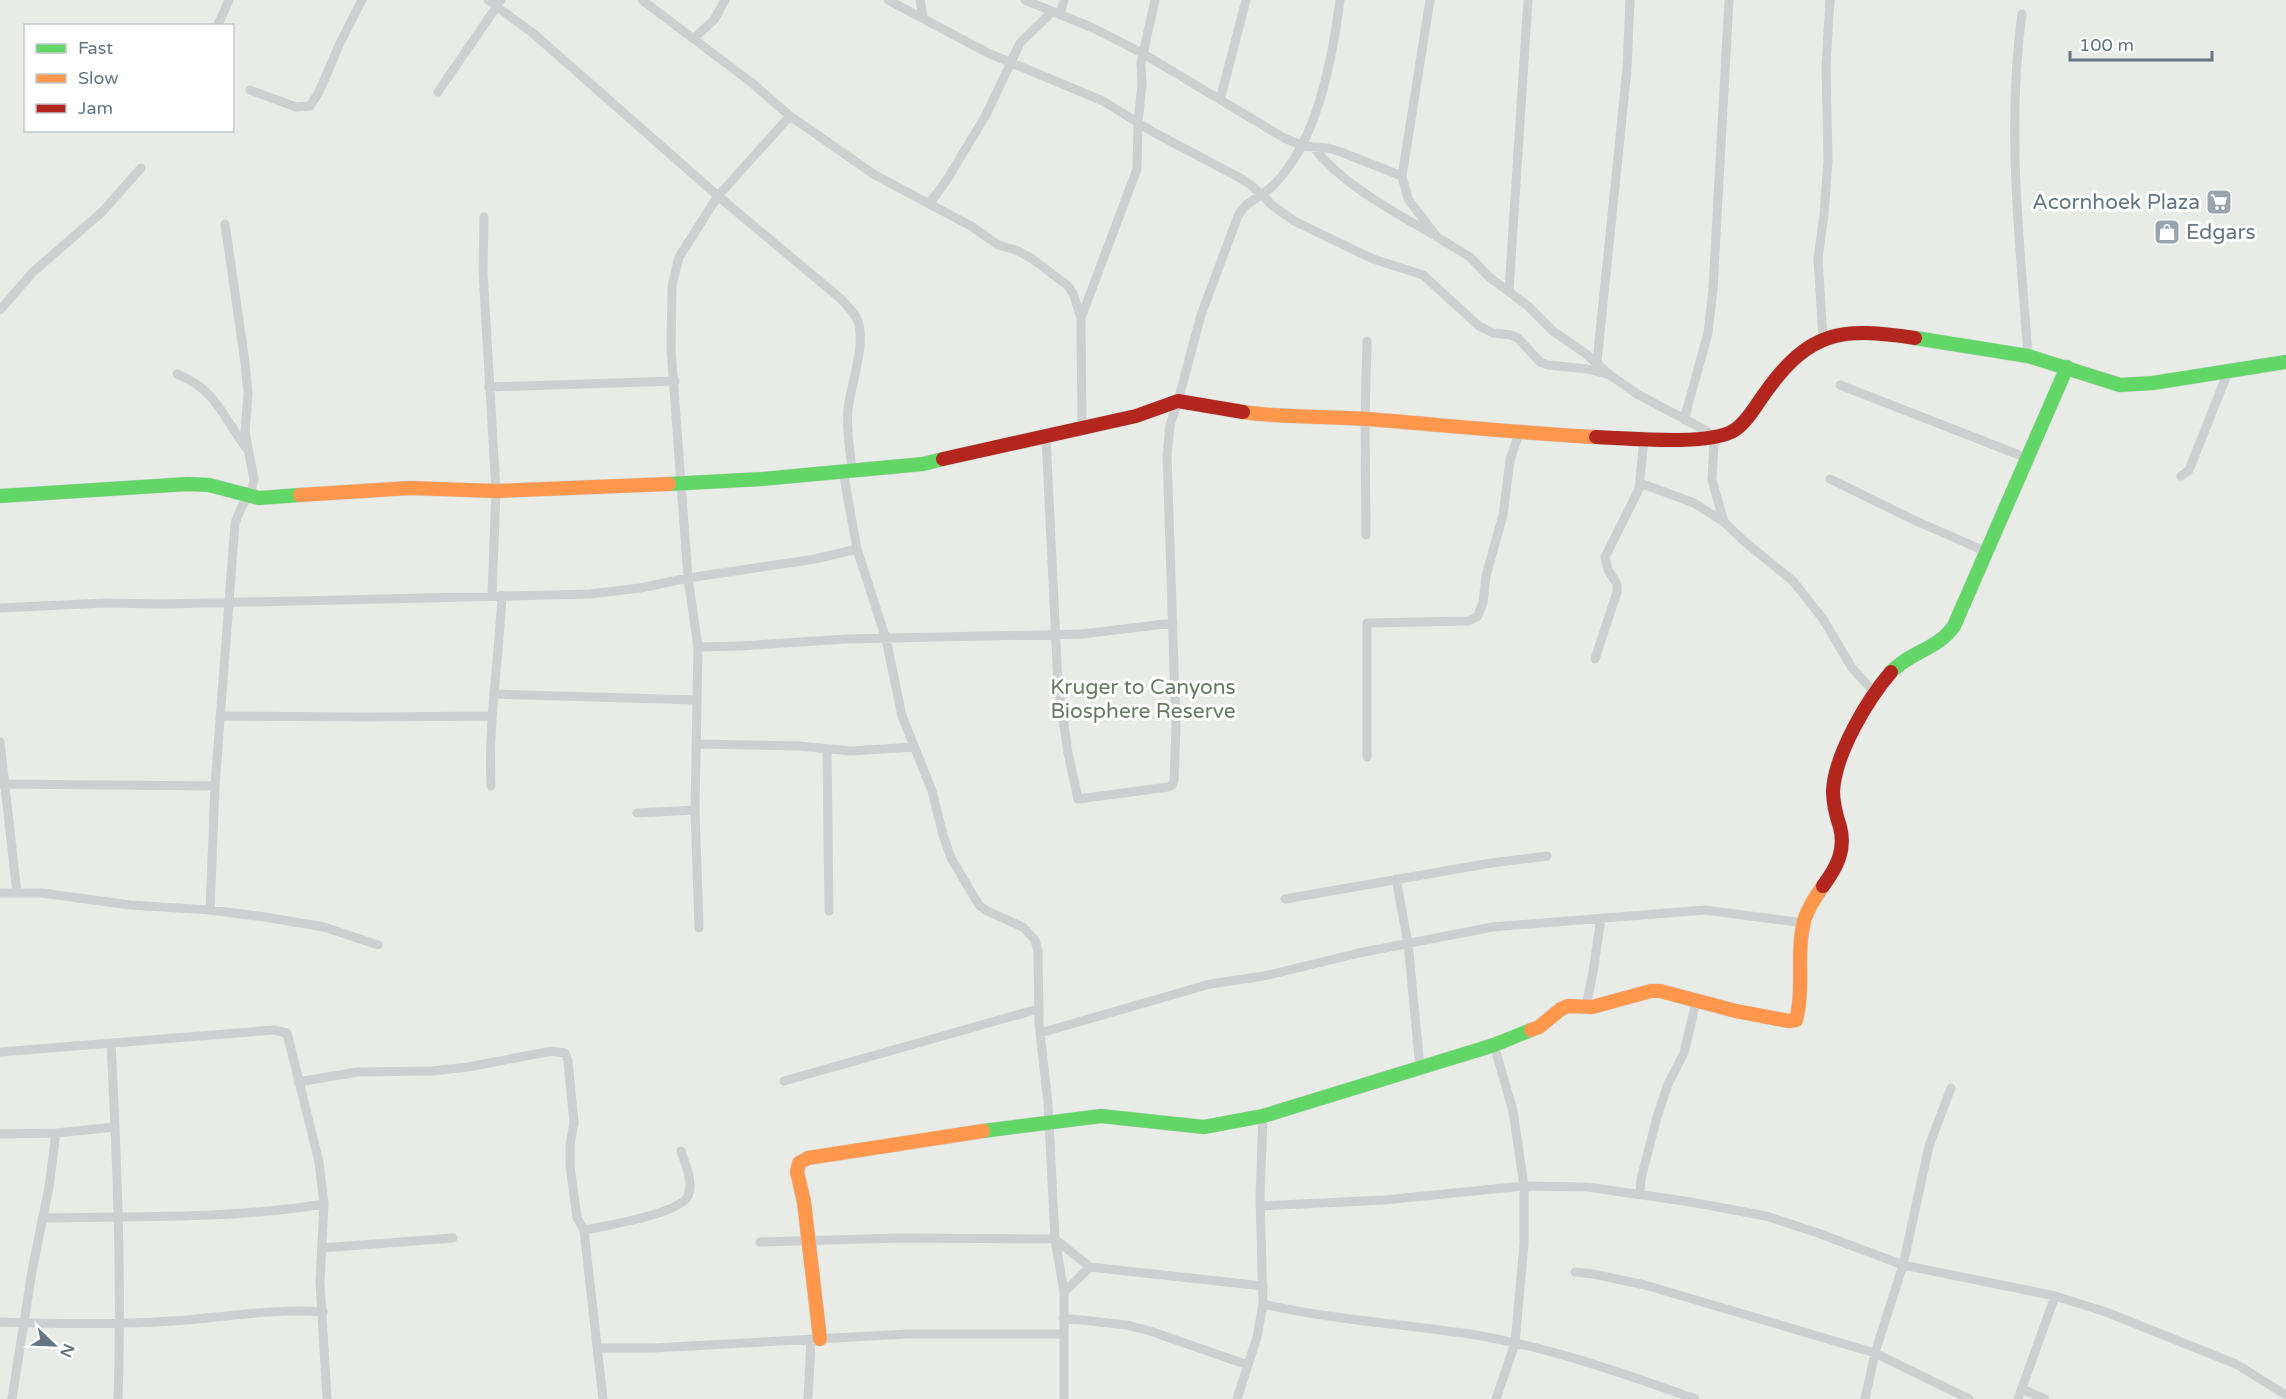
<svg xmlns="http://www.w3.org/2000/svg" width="2286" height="1399" font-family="'Varela Round',sans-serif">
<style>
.green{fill:#e8ebe6;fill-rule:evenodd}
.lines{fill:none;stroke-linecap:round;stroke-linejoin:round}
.fast-casing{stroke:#d5d6d7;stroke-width:15}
.slow-casing{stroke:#d5d6d7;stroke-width:15}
.jam-casing{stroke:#d5d6d7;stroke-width:15}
.street{stroke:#cecfd0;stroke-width:9}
.fast{stroke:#63d668;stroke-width:14}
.slow{stroke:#ff974d;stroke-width:14}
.jam{stroke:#b3261e;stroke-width:14}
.labels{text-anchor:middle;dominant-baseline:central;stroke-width:6;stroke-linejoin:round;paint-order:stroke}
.poi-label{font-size:21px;fill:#657683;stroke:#fff;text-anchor:end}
.park-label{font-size:21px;fill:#687a64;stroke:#fff}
</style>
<rect width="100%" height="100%" fill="#f9f9f9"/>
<path class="green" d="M0,0H2286V1399H0ZM26,26H232V130H26Z"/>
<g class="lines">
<g class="fast-casing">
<path id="fast" d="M1915,338L2028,356L2120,385L2153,383L2286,362
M669,484L762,479L923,464L943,459
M0,496L188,484L209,485L259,498L300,495
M1891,672C1911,651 1937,650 1954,626L2067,367
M983,1131L1101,1116L1204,1127L1263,1116L1494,1045L1531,1030"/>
</g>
<g class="slow-casing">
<path id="slow" d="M1243,412C1284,418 1325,416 1367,419C1443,425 1519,433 1596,437
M300,495L410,488L496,491L669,484
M1531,1030L1539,1027L1561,1009L1568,1006L1592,1007L1651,991H1660L1736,1011L1789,1021L1796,1020C1805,987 1795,951 1805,918C1809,906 1816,896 1823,886
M820,1339L804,1202L797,1172L799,1163L808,1158L983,1131"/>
</g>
<g class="jam-casing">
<path id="jam" d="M1596,437C1627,438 1707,446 1733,431C1746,424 1756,405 1765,393C1810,330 1841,327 1915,338
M943,459L1136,416L1178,401L1243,412
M1823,886C1837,867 1846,850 1840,827C1836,815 1833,803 1833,791C1835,754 1867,700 1891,672"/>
</g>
<path class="street" d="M488,0L534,34L718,196L841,299C847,306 855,313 858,321C866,346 851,383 848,409C846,429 850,450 852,469
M642,0L752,83L790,116L875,175L971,226L998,245L1016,250L1031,258L1067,285L1073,293L1081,318L1082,429
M888,0L988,53L1103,101L1153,132L1242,179L1251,185L1273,206L1294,221L1373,259L1423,275L1479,326L1493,333L1511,335L1518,338L1540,362L1548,365L1587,369L1610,375
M920,0L923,17
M1025,0L1093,28L1142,53L1284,138L1303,146L1328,148L1341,152L1402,176
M1430,0L1402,176L1408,199L1437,237L1470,257L1488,276L1529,307L1553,331L1586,354L1610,375L1637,394L1707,431L1713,437L1714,442L1712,480L1724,522L1745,542L1793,581L1823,619L1852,668L1875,693
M2022,14C2006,128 2020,243 2028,356
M1060,15L1064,0
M218,25L229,0
M694,38L714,20L725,0
M250,90L296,107L310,106L319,92L340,43L362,0
M438,92L501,0
M1220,100L1246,0
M1313,147C1343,185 1391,210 1432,234
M929,204L946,181L986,115L1020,43L1052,12
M484,217L483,272L496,491L492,595
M1509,290L1528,0
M0,310L33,272L102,212L141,168
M1081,318L1137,169L1138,123L1142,84L1141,63L1155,0
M1823,338L1818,258L1824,215L1828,161L1826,65L1830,0
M1597,362L1627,69L1630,0
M177,374C216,389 223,417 247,449
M1840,385L2027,458
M489,387L675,381
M1684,420L1708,333L1713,289L1729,0
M1046,438L1058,684L1068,753L1078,799L1168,787L1172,785L1174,780L1176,728L1167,456L1170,425L1178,401L1201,315L1238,216C1244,204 1251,202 1261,195C1271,189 1280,179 1287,169C1320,126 1333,53 1340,0
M843,471L857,549L886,639L902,716L932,791L943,835L951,858L979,905L987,911L1023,927L1035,940L1038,951L1039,1024L1048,1103L1055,1239L1064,1292V1399
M2181,476L2189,470L2228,372
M1830,479L1916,521L1987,552
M1640,483L1694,503L1724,522
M1366,535L1365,419L1367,341
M0,608L105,603L164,604L590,594L640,588L688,578L815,559L857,549
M698,647L741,646L846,639L1082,634L1173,623
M1595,659L1617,592V584L1608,570L1605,557L1639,489L1644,439
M495,694L696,700
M220,716L367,717L492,716
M0,742L17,893
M697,744L799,746L851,751L915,747
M827,749L829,911
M1367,757V623L1469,621L1478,616L1483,602L1486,576L1503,515L1510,460L1519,433
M0,784L215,786
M491,786C488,722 499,659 502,595
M637,813L695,810
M1396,879L1408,943L1420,1068
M0,893H42L130,905L210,910L265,917L324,927L378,945
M1285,899L1491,863L1547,856
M210,910L215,786L235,523L241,508L251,492L254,480L245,432L248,394L245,362L225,224
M699,928L695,810L698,647L688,578L671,349L672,286L679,257L718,196L790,116
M1586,1007L1593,972L1601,918
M1040,1033L1210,984L1264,976L1359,953L1492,927L1705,910L1804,923
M111,1043C117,1162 122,1280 118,1399
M1494,1045L1513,1111L1524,1186V1244L1515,1343L1496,1399
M0,1052L274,1030L287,1033L319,1162L324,1204L320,1282L327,1399
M784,1081L1038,1009
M298,1082L357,1072L431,1071L468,1067L552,1051L565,1053L568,1061L574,1123L570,1145V1166L577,1218L584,1230L603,1399
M0,1134L56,1133L115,1127
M1640,1194L1641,1179L1657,1117L1668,1084L1684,1053L1696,1002
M1261,1206L1384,1200L1524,1186L1587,1187L1691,1202L1766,1216L1818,1233L1903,1265L2055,1296L2106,1312L2236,1364L2286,1395
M42,1218C135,1216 234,1219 324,1204
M584,1230C605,1226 679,1214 688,1196C694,1182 685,1164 681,1151
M760,1242L899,1238L1055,1239L1090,1267L1263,1286
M322,1248L453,1238
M1575,1272L1593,1274L1645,1285L1875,1353L1969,1399
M1064,1292L1090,1267
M1263,1304C1333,1320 1405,1324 1476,1335C1551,1348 1623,1373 1695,1399
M1063,1318L1127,1325L1150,1331L1248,1365
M0,1322C57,1324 114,1325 171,1321C222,1318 272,1308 323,1312
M598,1348H653L907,1334H1063
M2022,1389L2045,1399
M12,1399L32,1271L49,1187L56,1133
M808,1399L811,1340
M1237,1399L1257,1337L1263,1304L1260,1198L1263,1116
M1865,1399L1875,1353L1903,1265L1929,1146L1951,1088
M2018,1399L2055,1296"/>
<use href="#fast" class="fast"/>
<use href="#slow" class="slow"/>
<use href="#jam" class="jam"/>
</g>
<defs>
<g id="supermarket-square" transform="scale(1.35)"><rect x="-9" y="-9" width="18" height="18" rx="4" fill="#99a4ac" stroke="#fff"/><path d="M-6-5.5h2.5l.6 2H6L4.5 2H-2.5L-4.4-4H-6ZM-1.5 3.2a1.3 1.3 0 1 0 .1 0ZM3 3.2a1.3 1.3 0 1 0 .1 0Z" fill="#fff"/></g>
<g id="shop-square" transform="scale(1.35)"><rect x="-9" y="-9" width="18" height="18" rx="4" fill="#99a4ac" stroke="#fff"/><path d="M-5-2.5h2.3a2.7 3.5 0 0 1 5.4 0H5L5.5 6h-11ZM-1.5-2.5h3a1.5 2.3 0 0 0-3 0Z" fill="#fff"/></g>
</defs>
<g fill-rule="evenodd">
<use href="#supermarket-square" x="2219" y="202"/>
<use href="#shop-square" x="2167" y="232"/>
</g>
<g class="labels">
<g class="poi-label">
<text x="2200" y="202">Acornhoek Plaza</text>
<text x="2186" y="232" text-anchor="start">Edgars</text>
</g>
<g class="park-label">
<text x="1143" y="687">Kruger to Canyons<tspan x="1143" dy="24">Biosphere Reserve</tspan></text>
</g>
</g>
<rect x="24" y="24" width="210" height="108" fill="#ffffff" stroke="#c1c8cd" stroke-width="1.5"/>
<rect x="36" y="44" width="30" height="9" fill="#63d668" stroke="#c1c8cd" stroke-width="1.5"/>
<text x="78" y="54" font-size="18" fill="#657683">Fast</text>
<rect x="36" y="74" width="30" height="9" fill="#ff974d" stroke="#c1c8cd" stroke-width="1.5"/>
<text x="78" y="84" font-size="18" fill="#657683">Slow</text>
<rect x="36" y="104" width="30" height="9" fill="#b3261e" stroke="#c1c8cd" stroke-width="1.5"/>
<text x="78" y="114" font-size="18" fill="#657683">Jam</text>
<g transform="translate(54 1345) rotate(113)" stroke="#ffffff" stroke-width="4.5" paint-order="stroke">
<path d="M0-4.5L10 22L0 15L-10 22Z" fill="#657683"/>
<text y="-9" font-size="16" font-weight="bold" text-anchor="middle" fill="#657683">N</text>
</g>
<path d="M2070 51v9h142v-9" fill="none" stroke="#657683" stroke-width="3"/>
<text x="2079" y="51" font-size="18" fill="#657683" stroke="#ffffff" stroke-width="4.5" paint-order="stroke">100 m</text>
</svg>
